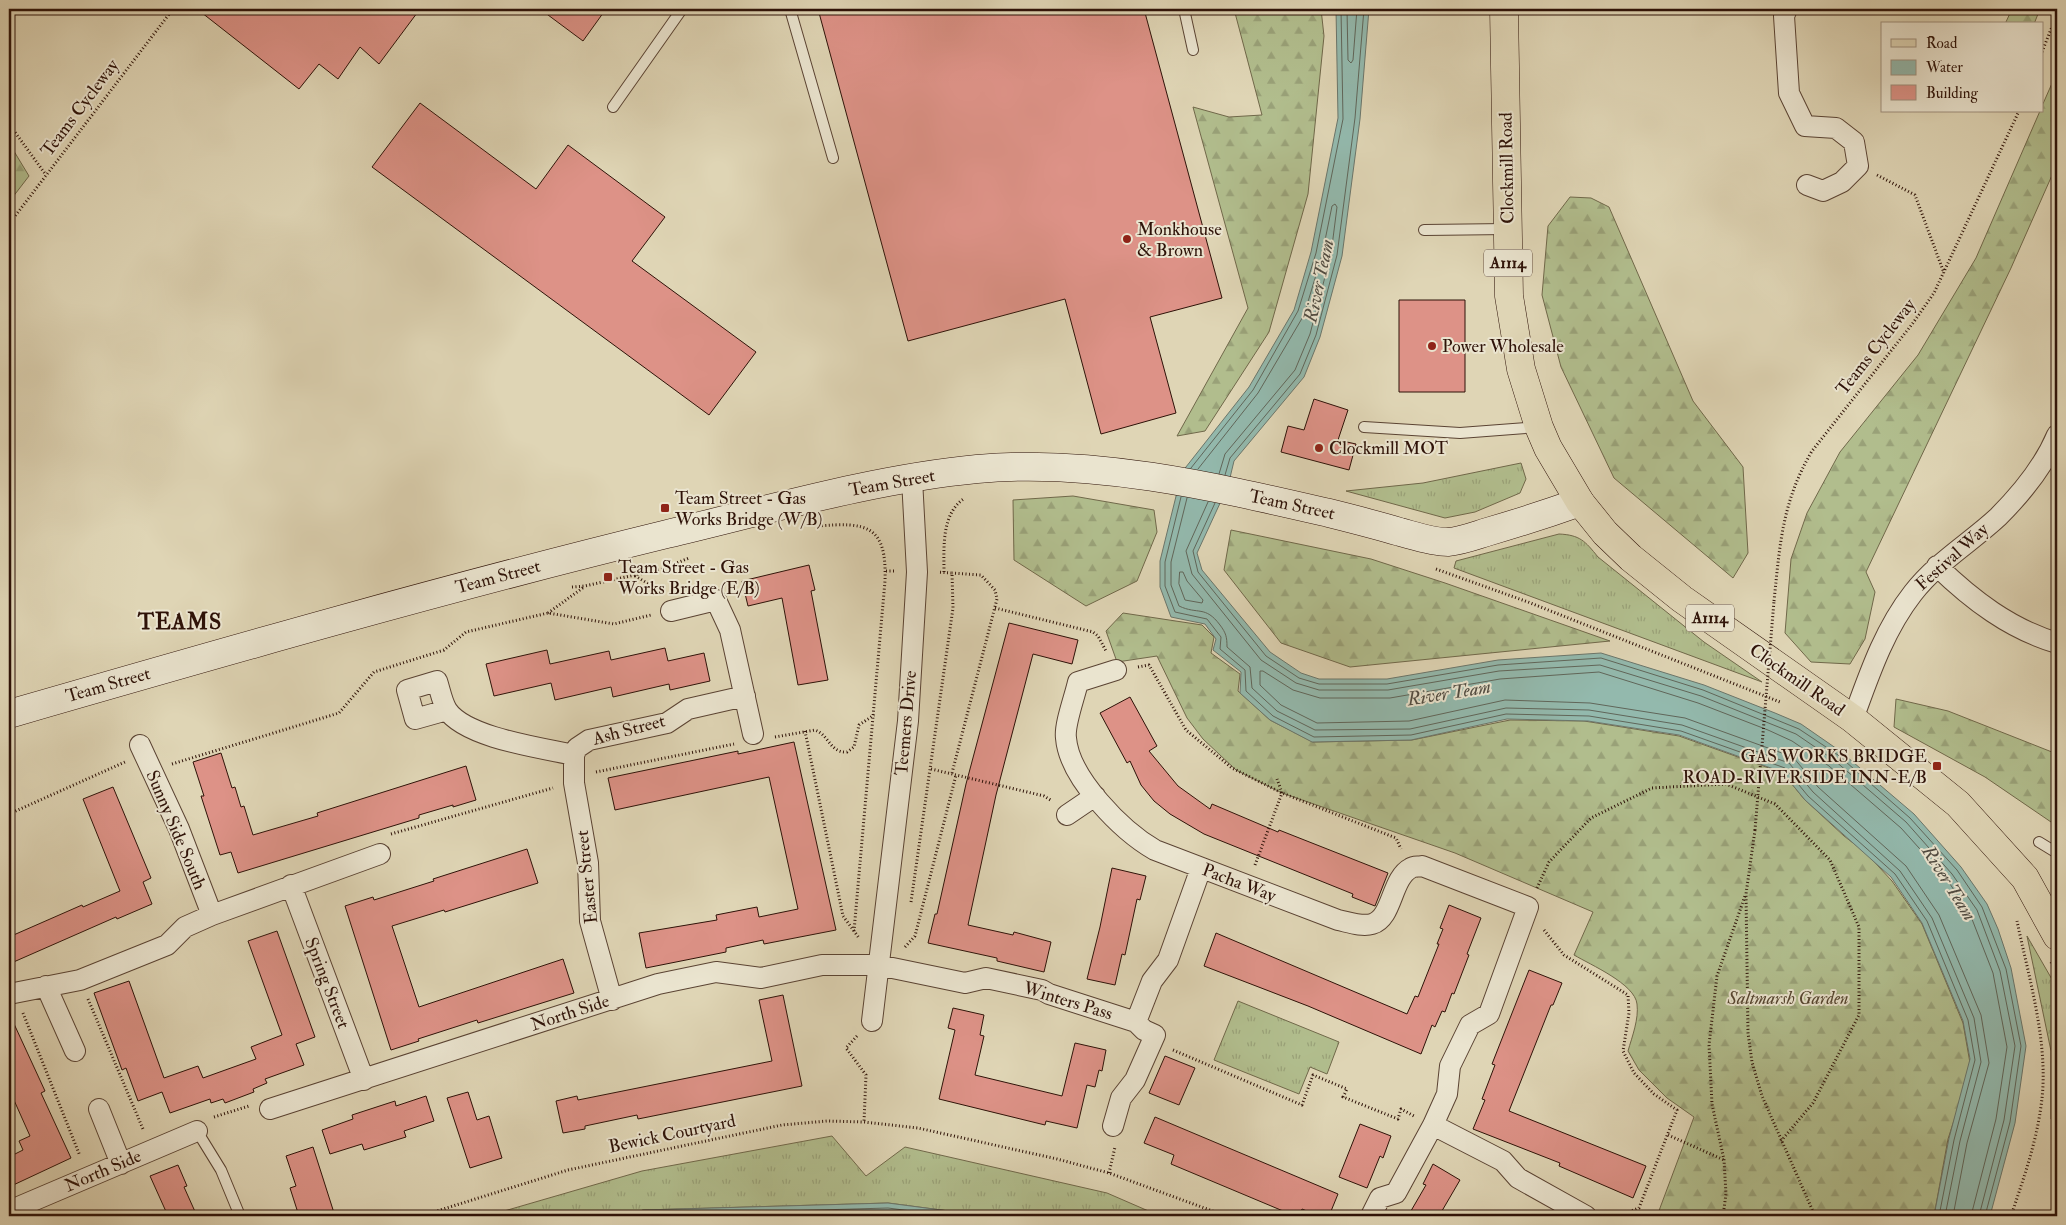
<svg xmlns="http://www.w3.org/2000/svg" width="2066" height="1225" font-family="'IM FELL Double Pica',serif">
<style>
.grass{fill:url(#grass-tufts);stroke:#70684a}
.forest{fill:url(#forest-firs);stroke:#70684a}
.water{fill:#93b9ad;stroke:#6b766b}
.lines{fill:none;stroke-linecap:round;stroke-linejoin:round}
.shore{stroke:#60665a;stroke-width:1}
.building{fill:#dd9287;stroke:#2e1208}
.lane-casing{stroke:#5a4333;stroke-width:12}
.street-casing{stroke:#5a4333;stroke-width:22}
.secondary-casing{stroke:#2e1208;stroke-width:29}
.primary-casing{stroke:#2e1208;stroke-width:29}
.path{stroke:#2e1208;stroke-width:3;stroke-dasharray:1 2.5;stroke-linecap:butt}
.lane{stroke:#eae4cf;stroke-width:10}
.street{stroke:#eae4cf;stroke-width:20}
.secondary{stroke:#eae4cf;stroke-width:28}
.primary{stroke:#dfd5b5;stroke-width:28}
.path-bridge{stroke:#2e1208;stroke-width:3;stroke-dasharray:1 2.5;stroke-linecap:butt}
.poi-dot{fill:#8f2418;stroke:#eae4cf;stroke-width:2}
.labels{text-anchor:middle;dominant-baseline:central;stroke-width:4;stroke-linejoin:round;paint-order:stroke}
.shield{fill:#eae4cf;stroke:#665144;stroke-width:1}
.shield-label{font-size:16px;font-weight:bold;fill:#2e1208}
.street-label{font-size:18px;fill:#2e1208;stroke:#eae4cf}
.poi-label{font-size:18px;fill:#2e1208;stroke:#eae4cf;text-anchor:start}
.park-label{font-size:18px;font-style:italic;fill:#554530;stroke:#eae4cf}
.water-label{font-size:19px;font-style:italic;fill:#514c42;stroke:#eae4cf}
.district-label{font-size:22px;font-weight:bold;letter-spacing:1px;fill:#2e1208;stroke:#eae4cf}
</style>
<defs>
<pattern id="grass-tufts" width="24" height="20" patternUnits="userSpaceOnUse" patternTransform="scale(1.25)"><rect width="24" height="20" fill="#b1bd8d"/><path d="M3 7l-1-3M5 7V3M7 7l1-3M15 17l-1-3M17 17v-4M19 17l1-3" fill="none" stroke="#99a178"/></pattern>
<pattern id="forest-firs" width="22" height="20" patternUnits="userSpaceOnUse" patternTransform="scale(1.25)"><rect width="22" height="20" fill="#b1bd8d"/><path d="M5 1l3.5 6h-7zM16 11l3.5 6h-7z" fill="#99a178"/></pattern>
</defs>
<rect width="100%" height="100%" fill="#dfd5b5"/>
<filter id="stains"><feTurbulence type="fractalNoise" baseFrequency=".004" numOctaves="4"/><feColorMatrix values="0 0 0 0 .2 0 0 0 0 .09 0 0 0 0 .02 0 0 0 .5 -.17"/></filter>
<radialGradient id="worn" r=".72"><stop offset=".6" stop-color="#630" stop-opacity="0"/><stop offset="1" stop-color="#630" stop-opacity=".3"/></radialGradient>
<path class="grass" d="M1521,463L1526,479L1520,493L1475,512L1445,518L1346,491L1423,483Z
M1559,534C1580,535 1585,541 1598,557L1704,642L1762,682L1454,568L1456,561Z
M2027,936L2057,988V1121L2051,1119V1051Z
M1238,1001L1339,1042L1327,1074L1310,1067L1299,1094L1214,1060Z
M832,1136L866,1176L905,1147L1107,1193L1160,1216H987L888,1203L643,1210L624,1216H487L642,1171Z"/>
<path class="forest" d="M1234,9H1321L1324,36L1308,194L1269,332L1205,431L1177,436L1248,308L1193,107L1229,117L1262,115Z
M2012,9H2040L2034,24H2005Z
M2057,72V164L2011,268L1866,572L1875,592L1865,639L1850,664L1811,662L1785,633L1791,559L1807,513L1840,452L1918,355L1976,258L2040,111H2042V106Z
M9,143L29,176L9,202Z
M1570,197L1591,198L1609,207L1693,401L1743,467L1748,553L1733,578L1614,478L1561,367L1542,295L1548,226Z
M1073,496L1154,510L1157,532L1137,581L1086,606L1014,560L1013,500Z
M1231,530L1371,559L1445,583L1610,641L1350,667L1281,643L1224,570Z
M1123,613L1202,625L1214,637L1211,653L1240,674L1238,691L1270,720L1313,742L1412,740L1510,720L1584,721L1679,736L1783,773L1804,799L1844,836L1866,853L1892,881L1922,924L1963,1023L1970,1063L1960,1102L1948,1139L1934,1216H1657L1694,1117L1667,1098L1639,1070L1628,1051C1632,1037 1639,1019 1637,1004C1635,984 1591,965 1574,955L1593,912L1455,853L1282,793L1236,770L1203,739L1187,718L1157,656L1117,662L1106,631Z
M1896,699L1948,711L2057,754V811L2051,822L1985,777L1894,727Z"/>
<path class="water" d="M1336,9H1369L1360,119L1342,256L1320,337L1304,377L1234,461L1228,486L1197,553L1202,570L1270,652L1301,673L1319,679H1387L1498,660L1601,653L1704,685L1775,713L1801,724L1840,751L1914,814L1961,867L1987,904L1998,929L2011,968L2026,1046L2015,1123L1990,1216H1934L1949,1138L1970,1059L1963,1021L1922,923L1891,877L1805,800L1782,772L1679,735L1588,721L1507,719L1411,740L1312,742L1270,720L1240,693L1241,672L1213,650L1216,639L1205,624L1171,617L1160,587V561L1182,472L1249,387L1294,310L1311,252L1338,118Z
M888,1203L987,1216H624L643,1210Z"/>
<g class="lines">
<path class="shore" d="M1347,9L1348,60L1351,63L1353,60L1357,9
M1191,468L1253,390L1298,311L1316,253L1343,119L1341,9
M1198,469L1258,393L1304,315L1322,255L1332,206L1335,204L1337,207L1331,254L1310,334L1295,370L1225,454L1219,474
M1225,475L1230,458L1300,374L1316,335L1337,255L1355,118L1364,9
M1181,497L1165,562V586L1175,612L1207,619L1221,637L1220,649L1245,670L1246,691L1273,716L1314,737L1411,735L1506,714L1589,716L1681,731L1785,768L1808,796L1895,874L1927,921L1968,1020L1975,1060L1954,1140L1939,1216
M1187,498L1171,562V585L1179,606C1198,615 1205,605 1220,625C1226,633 1227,637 1227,647L1250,667L1252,688L1277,711L1315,730L1410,729L1506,708L1589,710L1682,725L1789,763L1813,792L1900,871L1932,918L1974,1018L1981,1062L1960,1141L1945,1216
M1208,502L1186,551L1192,574L1261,660L1296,683L1319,690H1388L1499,671L1600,665L1701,696L1796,734L1834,760L1906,822L1952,874L1977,910L2000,971L2015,1046L2004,1120L1979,1216
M1215,503L1193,551L1198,572L1266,656L1299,678L1319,684H1387L1498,665L1601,658L1703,690L1799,729L1838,755L1910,818L1957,870L1982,907L2006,969L2021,1046L2010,1122L1985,1216
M1180,572H1183L1187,581L1203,600L1202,603L1185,600L1179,584Z
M639,1216L645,1215L888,1208L949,1216
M818,1216L888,1214L902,1216
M1953,1216L1967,1143L1989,1063L1981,1015L1939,915L1906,866L1818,787L1793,757L1685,718L1590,703L1505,700L1409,721L1317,723L1281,705L1260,685V671H1263L1293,690L1320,698H1390L1500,679L1599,672L1698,703L1768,730L1792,741L1829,766L1901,828L1946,878L1970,914L1993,973L2007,1047L1996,1119L1971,1216"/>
</g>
<path class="building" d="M197,9H420L379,64L360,47L338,79L319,64L299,89Z
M540,9H606L583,41Z
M818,9H1144L1222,298L1150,317L1176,413L1101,434L1065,299L908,341Z
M420,103L536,189L568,145L665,217L632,261L756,352L709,415L372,167Z
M1399,300H1465V392H1399Z
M1314,399L1348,410L1338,440L1356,444L1349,470L1281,452L1288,426L1304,430Z
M809,565L815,590L811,591L828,680L798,685L782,598L748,606L742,581Z
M1009,623L1078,640L1072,664L1033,654L996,795L968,925L1013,935L1014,932L1051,942L1044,972L997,961V958L928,943L935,914H937L966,784Z
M665,648L668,661L704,653L710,681L670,690L669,684L613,697L611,687L555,700L551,683L494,696L486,664L547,650L550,664L609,651L611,660Z
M1130,697L1157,746L1149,751L1178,786L1210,809L1212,804L1278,832L1279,830L1388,873L1375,906L1352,897L1353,894L1204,834L1170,814L1154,801L1141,785L1130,761L1127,763L1100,713Z
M794,742L836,930L764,944L763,940L726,948V952L646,968L639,933L717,920L716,915L757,907L759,917L798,909L769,777L615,810L608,778L738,751V754Z
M221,753L232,788L235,787L241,807L244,806L253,835L318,816L317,813L466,766L476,800L453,807V805L419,815V818L238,873L231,852L220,855L201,796H204L193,762Z
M113,787L151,878L143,882L152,904L117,919L116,917L9,964V937L82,905L83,907L120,891L83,799Z
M527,849L538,883L445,912L444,910L392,926L419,1007L563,959L574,993L478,1023L477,1020L418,1039L419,1041L391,1050L345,906L373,897L374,900L434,881L433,879Z
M1112,868L1146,876L1140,900L1137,899L1125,955L1122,954L1115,985L1087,979L1100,927Z
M1449,905L1481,918L1467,954L1469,955L1454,994L1452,993L1445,1012L1442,1011L1435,1027L1432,1025L1421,1054L1308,1006L1204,966L1216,933L1407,1014L1415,996L1418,997L1439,944H1437L1443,929L1440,928Z
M277,931L315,1037L296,1044L304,1065L265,1079L267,1083L253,1089L254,1092L225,1103L223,1099L211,1103L210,1099L170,1113L162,1092L138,1101L126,1068L122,1070L94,993L129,981L164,1078L198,1066L203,1078L256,1059L251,1047L282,1035L248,941Z
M1529,970L1562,983L1553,1005H1551L1509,1111L1646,1166L1633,1198L1559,1166L1560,1163L1473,1129L1485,1100L1482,1099L1495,1065L1492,1064Z
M783,995L802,1086L638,1119L637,1115L585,1126V1129L563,1133L556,1101L577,1096L578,1100L772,1061L759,1000Z
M953,1008L984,1015L980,1035L984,1036L975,1075L1062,1096L1075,1043L1106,1050L1102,1071L1099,1070L1095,1087L1087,1085L1077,1128L1046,1121L1045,1125L939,1099L955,1030L948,1028Z
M9,1013L45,1091L41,1093L71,1158L9,1187V1157L23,1150L19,1141L30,1136L9,1089Z
M1165,1056L1195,1068L1179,1105L1149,1093Z
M468,1092L477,1120L489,1116L502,1158L470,1168L447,1098Z
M426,1096L434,1121L404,1131L406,1137L364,1150L362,1144L330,1154L322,1130L353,1119L352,1115L395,1101L396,1106Z
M1155,1117L1338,1194L1329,1216H1319L1302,1209L1299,1216H1295L1171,1164L1174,1155L1144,1143Z
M1360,1124L1391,1136L1383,1158L1380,1156L1367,1188L1339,1177Z
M313,1147L335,1216H299L290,1188L296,1186L286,1156Z
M1433,1164L1460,1180L1439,1216H1408L1426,1185L1423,1184Z
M178,1165L187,1186L184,1187L197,1216H168L150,1176Z"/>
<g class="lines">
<g class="lane-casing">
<path id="lane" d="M790,9L833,158
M1184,9L1193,50
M613,107L682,9
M1424,230L1507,229
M1364,427L1460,433L1538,427
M2039,842L2057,853
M197,1131L221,1170L240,1216"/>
</g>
<g class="street-casing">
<path id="street" d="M1787,9L1784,16L1789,93L1805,126L1836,128L1854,142L1858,166L1842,182L1823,191L1807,185
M1937,566C1972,600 2010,629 2057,643
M671,611L716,600L730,630L753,734
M1116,670L1078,682C1075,696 1064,725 1066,738C1069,778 1122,831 1155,850L1338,920C1348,922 1362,927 1372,924C1393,918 1391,878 1411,868C1414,866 1419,867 1422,866L1528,907L1489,1014L1470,1025L1450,1066L1447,1094L1433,1125L1396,1193L1380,1198L1371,1216
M447,710L415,719L407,690L437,681C440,690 442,702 447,710C466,738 542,748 574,755
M1853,719C1869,675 1884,630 1913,593C1937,562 1970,543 1998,517C2022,493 2044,466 2057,435
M140,745L179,829L212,915
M1067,815L1095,796
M291,885L364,1080
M46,986L75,1051
M9,994L80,980L167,945L185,927L212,915L380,854
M612,1000L590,921L588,863L574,783V755L577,748L589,740L667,723L688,709L745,696
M872,1021L908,721L917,572L912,479
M1136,1022L1152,981L1168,960L1201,868
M99,1109L121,1164
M270,1109L658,984L716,972L761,978L822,965H878L965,983L986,978L1042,990L1049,994L1136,1022L1144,1030L1155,1035L1135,1080L1121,1098L1113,1126
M1433,1125L1503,1161L1518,1178L1586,1216
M9,1211L197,1131"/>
</g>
<g class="secondary-casing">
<path id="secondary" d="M9,714C227,651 446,588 667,534C768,510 873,479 977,469C1093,458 1216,487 1329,513C1353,519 1377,525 1400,532C1415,536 1432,542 1448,542C1461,541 1474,536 1487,532C1518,523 1549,513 1580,502"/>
</g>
<g class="primary-casing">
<path id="primary" d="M1504,9L1509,296L1521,369L1539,427L1548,448L1580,502L1605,533L1631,558L1682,599L1853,719L1958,804L2025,878L2057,936"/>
</g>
<path class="path" d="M2042,52L2057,14
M9,124L46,175
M1877,175L1915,195L1944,273
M9,224L173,9
M818,526C867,522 887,525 885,581L854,931L859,938
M1436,569L1528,602L1780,702
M886,571H894
M944,572C944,548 941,513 965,498
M635,576L656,588L658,595
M572,587L585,586L662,569L689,558
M1774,601C1780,544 1782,502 1812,451L1913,323L1934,293L2019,111
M995,608L1093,632L1098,636L1106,651
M548,613L584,587
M1138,667L1149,665L1186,730L1232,768L1282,793L1396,838L1401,849
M805,731L843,916L854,931
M775,737L815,730C829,735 830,753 847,752L854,747L859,725L874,715
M172,764L339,713L374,672L444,650L466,632L548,613L614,624L651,615
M931,769L1044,796L1052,801
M596,772L734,744
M952,773L997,599L995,590L981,575L952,573
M9,814L125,762
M1755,830L1746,894L1748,1033L1752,1062L1762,1096L1815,1216
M391,834L553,788
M1255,865L1282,793L1277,779
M1537,888L1549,862L1591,818L1652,788L1726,784L1775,804L1830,860L1859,927V1015L1813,1103L1781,1141
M911,902L953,608L952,573L938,572
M1544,930L1564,955L1628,995L1629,1013L1623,1051L1634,1073L1654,1094L1677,1110L1639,1208L1618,1216
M905,947L915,936L956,775
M2051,962L2057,975
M88,999L143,1129
M23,1013L80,1156
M857,1036L846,1048L866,1075L864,1122
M1173,1050L1302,1105L1313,1075L1347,1089L1343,1097L1398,1119L1401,1109L1414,1116
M214,1117L249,1106
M1668,1135L1724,1160
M1109,1173L1115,1147
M421,1216L568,1170L782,1125L827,1121L864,1122L918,1128L1057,1159L1109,1173L1226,1216
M1723,1216L1726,1194L1724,1160L1712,1104L1709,1045L1717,976L1745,896
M2011,1216C2023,1180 2036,1144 2041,1106C2050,1047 2029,979 2017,921"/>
<use href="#lane" class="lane"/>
<use href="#street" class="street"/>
<use href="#secondary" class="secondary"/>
<use href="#primary" class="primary"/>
<path class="path-bridge" d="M1755,830L1774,601"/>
</g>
<g class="poi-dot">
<circle cx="1127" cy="239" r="5"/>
<circle cx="1432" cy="346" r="5"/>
<circle cx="1319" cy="448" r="5"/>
<rect x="660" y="503" width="10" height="10" rx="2.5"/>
<rect x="603" y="572" width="10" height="10" rx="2.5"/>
<rect x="1932" y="761" width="10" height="10" rx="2.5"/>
</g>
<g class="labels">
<g class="shield">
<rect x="1484" y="249.5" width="48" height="27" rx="4"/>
<rect x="1686" y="604.5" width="48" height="27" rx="4"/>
</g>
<g class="shield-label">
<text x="1508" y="263">A1114</text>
<text x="1710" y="618">A1114</text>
</g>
<g class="street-label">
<text transform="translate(80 108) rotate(-53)">Teams Cycleway</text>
<text transform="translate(1507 168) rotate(-91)">Clockmill Road</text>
<text transform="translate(1876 347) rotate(-52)">Teams Cycleway</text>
<text transform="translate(892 483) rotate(-10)">Team Street</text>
<text transform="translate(1292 505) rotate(12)">Team Street</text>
<text transform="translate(1952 557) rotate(-42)">Festival Way</text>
<text transform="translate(498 577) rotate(-15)">Team Street</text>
<text transform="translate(1797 680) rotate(35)">Clockmill Road</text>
<text transform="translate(108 685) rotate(-16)">Team Street</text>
<text transform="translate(906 723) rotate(-85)">Teemers Drive</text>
<text transform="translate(629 730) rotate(-15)">Ash Street</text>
<text transform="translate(176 830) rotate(67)">Sunny Side South</text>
<text transform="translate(587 877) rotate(-96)">Easter Street</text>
<text transform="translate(1239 883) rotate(21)">Pacha Way</text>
<text transform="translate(327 983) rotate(69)">Spring Street</text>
<text transform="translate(1068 1001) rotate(17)">Winters Pass</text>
<text transform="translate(570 1013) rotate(-18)">North Side</text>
<text transform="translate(672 1134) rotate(-12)">Bewick Courtyard</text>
<text transform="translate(103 1171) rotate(-23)">North Side</text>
</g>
<g class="poi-label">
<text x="1137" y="229">Monkhouse<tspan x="1137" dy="21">&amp; Brown</tspan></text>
<text x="1442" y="346">Power Wholesale</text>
<text x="1329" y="448">Clockmill MOT</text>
<text x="675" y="498">Team Street - Gas<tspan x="675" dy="21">Works Bridge (W/B)</tspan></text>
<text x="618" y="567">Team Street - Gas<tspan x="618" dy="21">Works Bridge (E/B)</tspan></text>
<text x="1927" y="756" text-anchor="end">GAS WORKS BRIDGE<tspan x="1927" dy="21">ROAD-RIVERSIDE INN-E/B</tspan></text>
</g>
<g class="park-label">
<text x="1788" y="998">Saltmarsh Garden</text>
</g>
<g class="water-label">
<text transform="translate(1319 281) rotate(-78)">River Team</text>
<text transform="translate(1449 693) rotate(-9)">River Team</text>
<text transform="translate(1949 883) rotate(58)">River Team</text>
</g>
<g class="district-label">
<text x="180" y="622">TEAMS</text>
</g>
</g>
<rect width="2066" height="1225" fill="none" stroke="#dfd5b5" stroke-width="30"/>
<rect x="10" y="10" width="2046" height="1205" fill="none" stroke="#2e1208" stroke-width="2.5"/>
<rect x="15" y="15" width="2036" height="1195" fill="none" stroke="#2e1208"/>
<rect x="1881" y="22" width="162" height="90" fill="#eae4cf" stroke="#9f907f"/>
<rect x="1891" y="39" width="25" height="8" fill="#dfd5b5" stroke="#9f907f"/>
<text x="1926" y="48" font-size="15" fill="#2e1208">Road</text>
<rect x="1891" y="60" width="25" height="15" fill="#93b9ad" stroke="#9f907f"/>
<text x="1926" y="72" font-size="15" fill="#2e1208">Water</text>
<rect x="1891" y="85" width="25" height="15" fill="#dd9287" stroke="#9f907f"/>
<text x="1926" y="98" font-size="15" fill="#2e1208">Building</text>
<rect width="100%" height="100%" filter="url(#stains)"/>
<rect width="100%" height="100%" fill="url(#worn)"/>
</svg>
